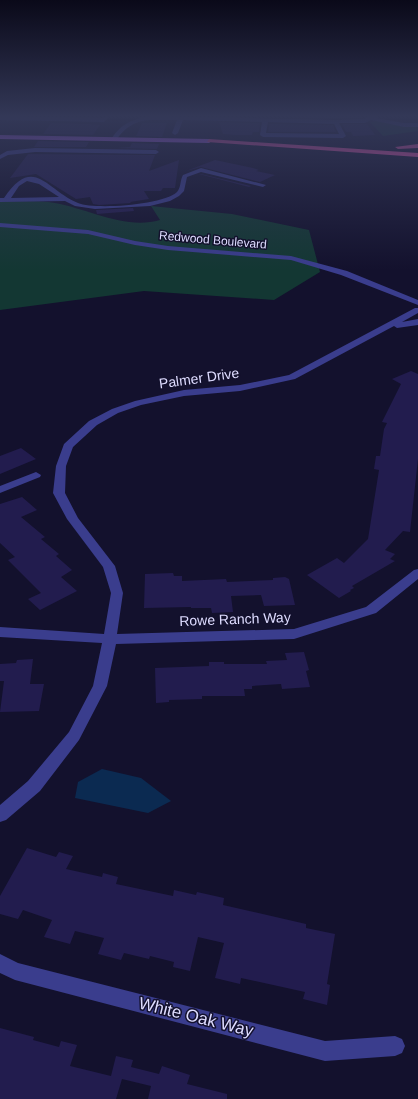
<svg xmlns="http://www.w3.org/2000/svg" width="418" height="1099" font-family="Arial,sans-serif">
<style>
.green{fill:#133733}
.water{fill:#0b2a51}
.building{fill:#221c4e}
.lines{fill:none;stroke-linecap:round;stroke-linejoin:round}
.minor{fill:#3a3d8d;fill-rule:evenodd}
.major{fill:#b963ff;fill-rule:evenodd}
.highway{fill:#ff57b4;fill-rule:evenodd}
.labels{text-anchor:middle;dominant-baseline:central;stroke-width:3;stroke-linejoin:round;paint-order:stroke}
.far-street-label{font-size:12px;fill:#dedcff;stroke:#13112d}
.street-label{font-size:14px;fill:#dedcff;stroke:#13112d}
.near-street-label{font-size:17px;fill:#dedcff;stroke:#13112d}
</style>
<rect width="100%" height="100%" fill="#13112d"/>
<path class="green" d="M376,121L416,126L418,131L383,136L370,122Z
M0,201C18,202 38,200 55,203C89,209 125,230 160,220L151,206L232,214L309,230L320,272L274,300L144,291L0,310Z"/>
<path class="water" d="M102,769L141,778L171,801L148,813L75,798L78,782Z"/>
<path class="building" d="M243,116H362L363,118H336Z
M219,122L260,123L259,132H253L252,135H235L223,134Z
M51,123L88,124L100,125L93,135L43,134Z
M142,123H167L162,137L136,136Z
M269,124L333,125L336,132H268Z
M342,124H367L375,135L353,136L351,132H346Z
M38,141L89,142L86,147H34Z
M132,143L159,144L157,149L117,148L130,147Z
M28,154L155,155L149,171L179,160L175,188H163L161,191H144L149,199L130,202L131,203L99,205L93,204L90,197L76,199L36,174L10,178Z
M215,160L253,168L259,170L256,171L275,175L260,182L201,167L186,171Z
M199,174H201L251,186L249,187Z
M133,208L134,211L97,214L96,210Z
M411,371L418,374V459L410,532L403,531L385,550L395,554L390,559L395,561L352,586L354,588L350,590L351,591L339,598L307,575L337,558L344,563L368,539L379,470L374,469L376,456H380L384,429L387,423L382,422L401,384L392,379Z
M21,448L36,459L0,474V456Z
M22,497L37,510L21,517L45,537L41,539L59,554L56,556L72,570L61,577L77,591L40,610L28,599L41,593L8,560L15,557L0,543V504Z
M173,573L174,576H182V581L226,579L227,582L273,580V578L285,577L289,579L295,605L264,606L261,595L231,596L233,612L212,613L211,608H191V607L144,608L145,574Z
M304,652L309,670L306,671L310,687L282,689L281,684L252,686V689H244L245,696H202V699L169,700V702L156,703L155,668L209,666V662H224V664H267L266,661L287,660L285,653Z
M33,659L30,684H44L39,711L0,712L4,681H0V664L16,663L17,660Z
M27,848L56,857L59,852L73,856L66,869L102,877L103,873L118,877L116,884L173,896L174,890L196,895L197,892L224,898L223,905L306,924V928L335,934L327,984L330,985L327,1005L303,999L305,992L241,978L240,984L215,978L224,943L198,937L190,971L173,967L174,962L150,956L149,959L124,953L121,960L98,954L104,938L75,931L70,944L44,937L52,920L23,910L18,919L0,914V896Z
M0,1028L34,1037L33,1040L59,1047L61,1041L77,1045L70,1066L111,1076L116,1056L133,1060L131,1067L159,1074L162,1066L190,1075L187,1084L227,1094V1099H148L151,1086L122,1079L116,1099H0Z"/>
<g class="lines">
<path class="minor" d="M0,116L103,118L110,116L104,122L0,120Z
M151,116L336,120L364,119L371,116H379L376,118L404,123H418V127H404L371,120L365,123H339L346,136L343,138L263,137L260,135L262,122L183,120L178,133L175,135L172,133L177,120C152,120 133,116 117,139L112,138C122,123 133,119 151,116ZM268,122L334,124L339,134L266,133Z
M35,148L156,150L159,152L156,154L35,152L8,155L0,159V155L7,151Z
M201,168L266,185L263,187L201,172L187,177L184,191L179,196L170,201L150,206L95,209L75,206L65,201L0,202V198H4C34,154 46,190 78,203C95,210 163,205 177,192C181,188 180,180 183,175ZM27,181L39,184L59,197L11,198L19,186Z
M0,223L88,230L135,241L168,246L291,256L347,271L418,300V305L341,275L291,260L168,250L135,245L88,234L0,227Z
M415,308H418V313L402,322L418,319V325L397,328L394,326L295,379L240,391L184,396L141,405L118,413L97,425L73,447L66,466L65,493L78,518L115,566L123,593L117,634L294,629L366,607L414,570L418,569V579L376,613L294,639L116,644L107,686L79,740L40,791L6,820L0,822V805L28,781L69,732L93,686L102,643L0,637V627L104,634L111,593L103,567L67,519L53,493L56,466L64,444L89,421L112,409L135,401L184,390L240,385L289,375Z
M36,472L41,475L40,477L0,493V486Z
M0,954L18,963L325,1041L395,1036L402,1039L405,1046L402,1053L395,1056L325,1061L15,980L0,973Z"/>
<path class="major" d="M0,135L209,139L212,141L209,143L0,139Z"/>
<path class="highway" d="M209,139L418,153V157L207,142Z
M418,144V148L398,149L395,147Z"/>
</g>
<linearGradient id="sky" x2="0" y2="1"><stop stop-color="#0a0919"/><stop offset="0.43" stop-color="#333857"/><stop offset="1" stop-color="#333857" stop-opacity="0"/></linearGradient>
<rect width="418" height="270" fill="url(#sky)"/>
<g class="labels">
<g class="far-street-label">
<text transform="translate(213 240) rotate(5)">Redwood Boulevard</text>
</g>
<g class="street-label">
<text transform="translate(199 378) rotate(-8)">Palmer Drive</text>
<text transform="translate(235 619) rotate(-2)">Rowe Ranch Way</text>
</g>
<g class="near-street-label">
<text transform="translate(196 1017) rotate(14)">White Oak Way</text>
</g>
</g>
</svg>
